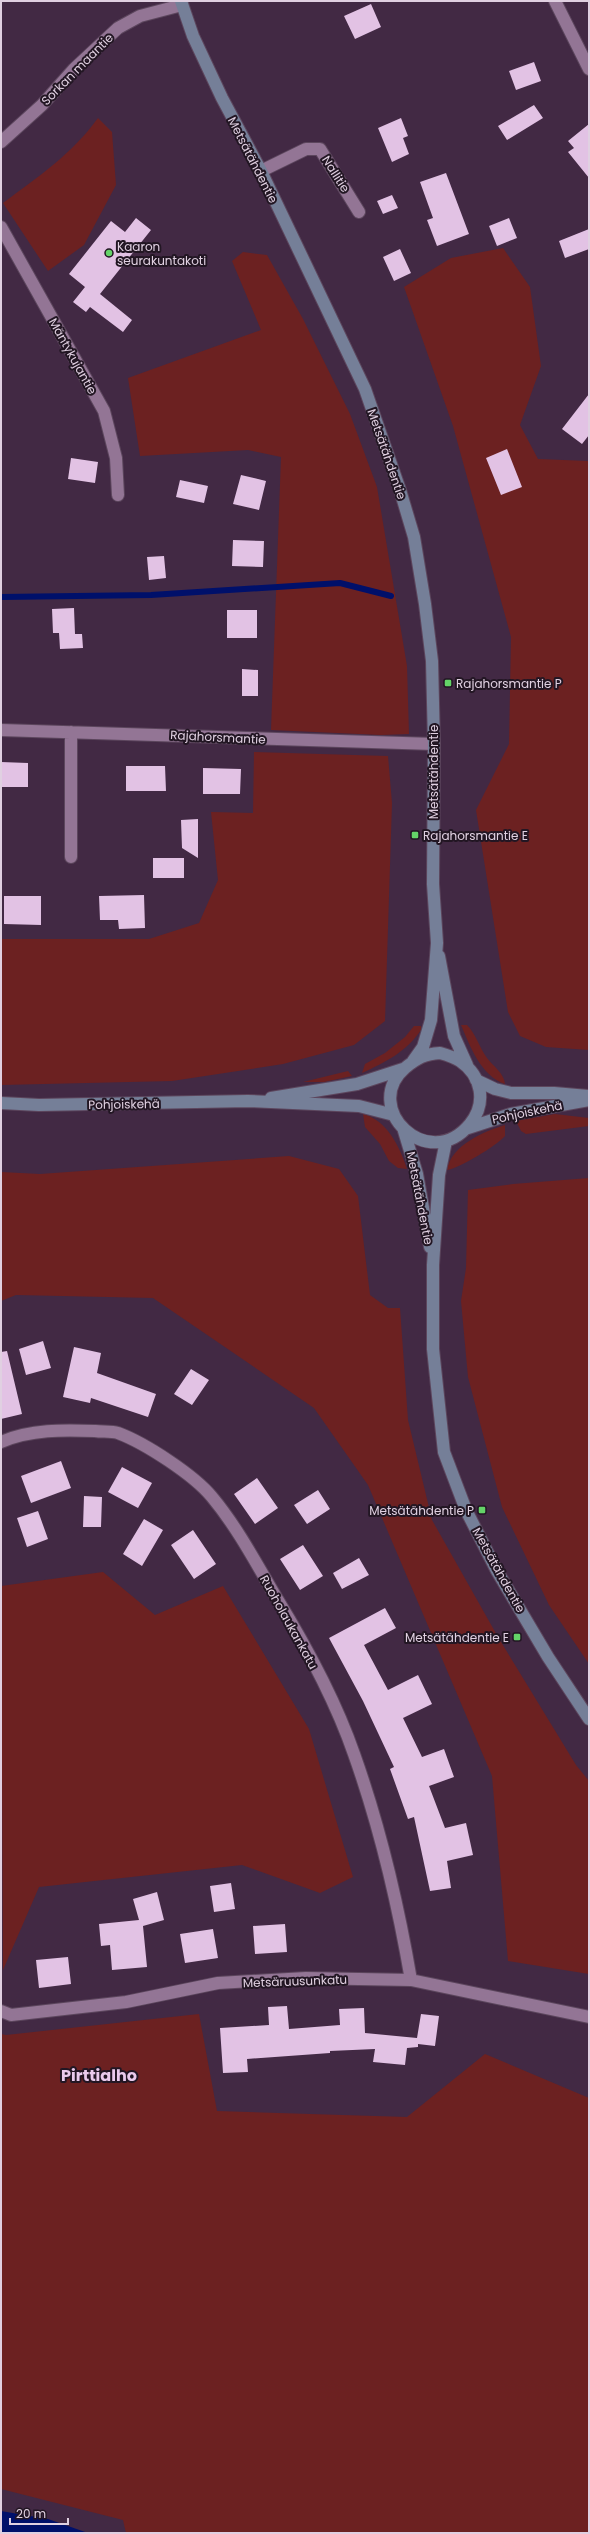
<svg xmlns="http://www.w3.org/2000/svg" width="590" height="2534" font-family="Poppins,sans-serif">
<style>
.green{fill:#6c2121}
.water{fill:#00106a}
.lines{fill:none;stroke-linecap:round;stroke-linejoin:round}
.stream{stroke:#00106a;stroke-width:6}
.building{fill:#e2c2e4}
.minor-casing{stroke:#5c465d;stroke-width:14}
.secondary-casing{stroke:#5c465d;stroke-width:14}
.minor{stroke:#937595;stroke-width:12}
.secondary{stroke:#757f98;stroke-width:12}
.poi-dot{fill:#64d468;stroke:#221623;stroke-width:1.5}
.labels{text-anchor:middle;dominant-baseline:central;stroke-width:4;stroke-linejoin:round;paint-order:stroke}
.street-label{font-size:12px;fill:#e0d0e1;stroke:#221623}
.poi-label{font-size:12px;fill:#e0d0e1;stroke:#221623;text-anchor:start}
.district-label{font-size:16px;font-weight:bold;fill:#eacaec;stroke:#221623}
</style>
<rect width="100%" height="100%" fill="#422944"/>
<path class="green" d="M98,118L112,132L116,185L84,245L48,271L3,203C38,177 72,154 98,118Z
M503,248L530,287L541,366L520,425L538,459L589,461V1050L546,1047L520,1036L508,1012L476,810L509,744L511,637L453,426L404,287L451,258Z
M243,252L267,255L303,319L350,414L377,487L407,666L409,734L381,735L271,730L281,457L248,450L140,456L128,378L261,330L232,261Z
M254,752L388,756L392,803L385,1021L354,1045L283,1064L172,1081L1,1085V939H149L199,923L218,880L211,812L253,813Z
M461,1025H467C476,1034 479,1047 487,1058C493,1066 504,1073 505,1084C481,1076 470,1046 461,1025Z
M414,1026H421V1030C406,1052 386,1062 362,1073L365,1064L385,1053L405,1037Z
M348,1071L352,1076L324,1082H303Z
M363,1114C387,1120 400,1147 407,1169L398,1168L389,1161L380,1144L365,1127Z
M555,1114L589,1118V1126L526,1134L521,1131L516,1121Z
M505,1125V1136C496,1146 460,1168 447,1170C451,1145 485,1131 505,1125Z
M289,1156L339,1169L358,1196L370,1295L388,1308H400L408,1420L432,1520L498,1637L576,1765L589,1781V1974L508,1961L492,1776L368,1485L314,1408L153,1298L16,1295L1,1301V1172L40,1174Z
M589,1178V1664L549,1605L502,1507L468,1377L461,1301L466,1268L468,1190L513,1184Z
M103,1572L155,1615L223,1586L309,1729L353,1877L320,1893L242,1865L39,1887L3,1970L1,1586Z
M199,2014L217,2111L407,2117L485,2054L589,2098V2533H126L123,2520L1,2489V2034L6,2035Z"/>
<path class="water" d="M1,2511L48,2519L88,2533H1Z"/>
<g class="lines">
<path class="stream" d="M1,597L151,595L340,583L391,596"/>
</g>
<path class="building" d="M371,4L381,27L355,39L344,16Z
M534,62L541,81L516,90L509,71Z
M534,105L543,118L507,140L498,126Z
M401,118L408,136L403,138L409,154L392,162L378,128Z
M589,124V178L568,152L574,148L568,141Z
M446,173L469,234L437,246L427,220L433,218L420,182Z
M392,195L398,208L383,214L377,201Z
M136,218L151,230L100,294L132,320L123,332L90,307L86,312L73,302L85,287L69,274L111,221L125,232Z
M509,218L517,238L497,246L489,226Z
M589,229V249L565,258L559,241Z
M400,249L411,273L394,281L383,257Z
M589,394V435L582,444L562,429Z
M507,449L522,487L501,495L486,458Z
M71,458L98,462L95,483L68,479Z
M241,475L266,481L259,510L233,504Z
M180,480L208,486L204,503L176,497Z
M233,540L264,541L263,567L232,566Z
M164,556L166,578L149,580L147,557Z
M74,608L75,634H82L83,648L60,649L59,633H53L52,609Z
M227,610H257V638H227Z
M242,669L258,670V696H242Z
M1,762L28,763V787H1Z
M126,766H165L166,791H126Z
M203,768L241,769L240,794H203Z
M198,819V858L182,848L181,820Z
M153,858H184V878H153Z
M144,895L145,928L119,929L118,920H100L99,896Z
M4,896H41V925L4,924Z
M43,1341L51,1368L26,1375L19,1349Z
M74,1347L101,1353L97,1373L156,1394L148,1417L91,1398L90,1403L63,1397Z
M7,1351L22,1414L1,1419V1352Z
M191,1369L209,1380L192,1405L174,1394Z
M61,1461L71,1488L31,1503L21,1476Z
M122,1467L152,1483L138,1508L108,1492Z
M257,1478L278,1508L255,1524L234,1494Z
M318,1490L330,1509L307,1524L294,1505Z
M84,1496L102,1497L101,1527H83Z
M38,1511L48,1539L27,1547L17,1518Z
M144,1519L163,1530L142,1566L123,1554Z
M193,1530L216,1564L194,1579L171,1545Z
M303,1545L323,1576L300,1590L280,1559Z
M359,1558L369,1575L342,1589L333,1573Z
M385,1608L396,1628L364,1645L388,1690L418,1675L432,1704L403,1718L422,1757L444,1749L454,1777L429,1786L445,1828L466,1823L473,1855L447,1861L451,1888L430,1891L414,1817L408,1819L390,1769L394,1767L363,1701L329,1638Z
M231,1883L235,1909L214,1912L210,1886Z
M157,1892L164,1920L143,1926L147,1967L112,1970L110,1945L101,1946L99,1924L139,1920L133,1899Z
M285,1924L287,1952L255,1954L253,1926Z
M213,1929L218,1958L185,1963L180,1934Z
M68,1957L71,1984L39,1988L36,1960Z
M287,2006L289,2029L340,2025L339,2009L364,2008L365,2033L417,2038L421,2014L439,2016L435,2046L418,2044V2047L407,2048L405,2065L373,2062L375,2049L330,2051V2053L247,2059L248,2072L223,2073L220,2028L269,2025L268,2007Z"/>
<g class="lines">
<g class="minor-casing">
<path id="minor" d="M555,1L589,69
M1,142L42,105L74,69L118,28L140,16L182,5
M261,171L306,149H320L359,212
M1,227L104,411L116,458L118,495
M1,730L434,744
M71,857V732
M1,1442C31,1429 63,1430 95,1431C102,1432 111,1431 118,1433C145,1443 194,1475 212,1497C237,1527 256,1563 276,1597C306,1646 335,1699 354,1754C380,1827 398,1904 411,1980
M1,2011L11,2015L126,2002L218,1983L306,1978L411,1980L589,2017"/>
</g>
<g class="secondary-casing">
<path id="secondary" d="M181,1L193,36L222,98L261,171L365,389L400,490L414,537L425,604L432,661L434,744L433,884L437,943L431,1020L423,1047L413,1061
M439,956L454,1036L467,1065
M440,1053C447,1055 454,1057 460,1061C482,1076 487,1103 470,1124C428,1175 360,1107 405,1068C417,1058 425,1054 440,1053Z
M476,1080L495,1089L511,1093H554L588,1096
M271,1098L357,1084L403,1069
M1,1103L39,1105L248,1101L359,1106L394,1115
M468,1128L511,1114L589,1100
M404,1131L417,1174L430,1247
M446,1141L439,1175L433,1265V1349L444,1452L466,1510L497,1571L548,1657L589,1719"/>
</g>
<use href="#minor" class="minor"/>
<use href="#secondary" class="secondary"/>
</g>
<g class="poi-dot">
<circle cx="109" cy="253" r="4"/>
<rect x="444" y="679" width="8" height="8" rx="2"/>
<rect x="411" y="831" width="8" height="8" rx="2"/>
<rect x="478" y="1506" width="8" height="8" rx="2"/>
<rect x="513" y="1633" width="8" height="8" rx="2"/>
</g>
<g class="labels">
<g class="street-label">
<text transform="translate(77 69) rotate(-45)">Sorkan maantie</text>
<text transform="translate(253 160) rotate(63)">Metsätähdentie</text>
<text transform="translate(336 174) rotate(58)">Nallitie</text>
<text transform="translate(73 356) rotate(61)">Mäntykujantie</text>
<text transform="translate(387 454) rotate(71)">Metsätähdentie</text>
<text transform="translate(218 737) rotate(3)">Rajahorsmantie</text>
<text transform="translate(433 772) rotate(-90)">Metsätähdentie</text>
<text transform="translate(124 1104) rotate(-1)">Pohjoiskehä</text>
<text transform="translate(527 1112) rotate(-12)">Pohjoiskehä</text>
<text transform="translate(420 1198) rotate(79)">Metsätähdentie</text>
<text transform="translate(499 1570) rotate(61)">Metsätähdentie</text>
<text transform="translate(289 1622) rotate(61)">Ruoholaukankatu</text>
<text transform="translate(295 1981) rotate(-2)">Metsäruusunkatu</text>
</g>
<g class="poi-label">
<text x="117" y="246">Kaaron<tspan x="117" dy="14">seurakuntakoti</tspan></text>
<text x="456" y="683">Rajahorsmantie P</text>
<text x="423" y="835">Rajahorsmantie E</text>
<text x="474" y="1510" text-anchor="end">Metsätähdentie P</text>
<text x="509" y="1637" text-anchor="end">Metsätähdentie E</text>
</g>
<g class="district-label">
<text x="99" y="2075">Pirttialho</text>
</g>
</g>
<rect width="590" height="2534" fill="none" stroke="#e0d0e1" stroke-width="4"/>
<path d="M10 2518v6h58v-6" fill="none" stroke="#e0d0e1" stroke-width="2"/>
<text x="16" y="2518" font-size="12" fill="#e0d0e1" stroke="#221623" stroke-width="3" paint-order="stroke">20 m</text>
</svg>
